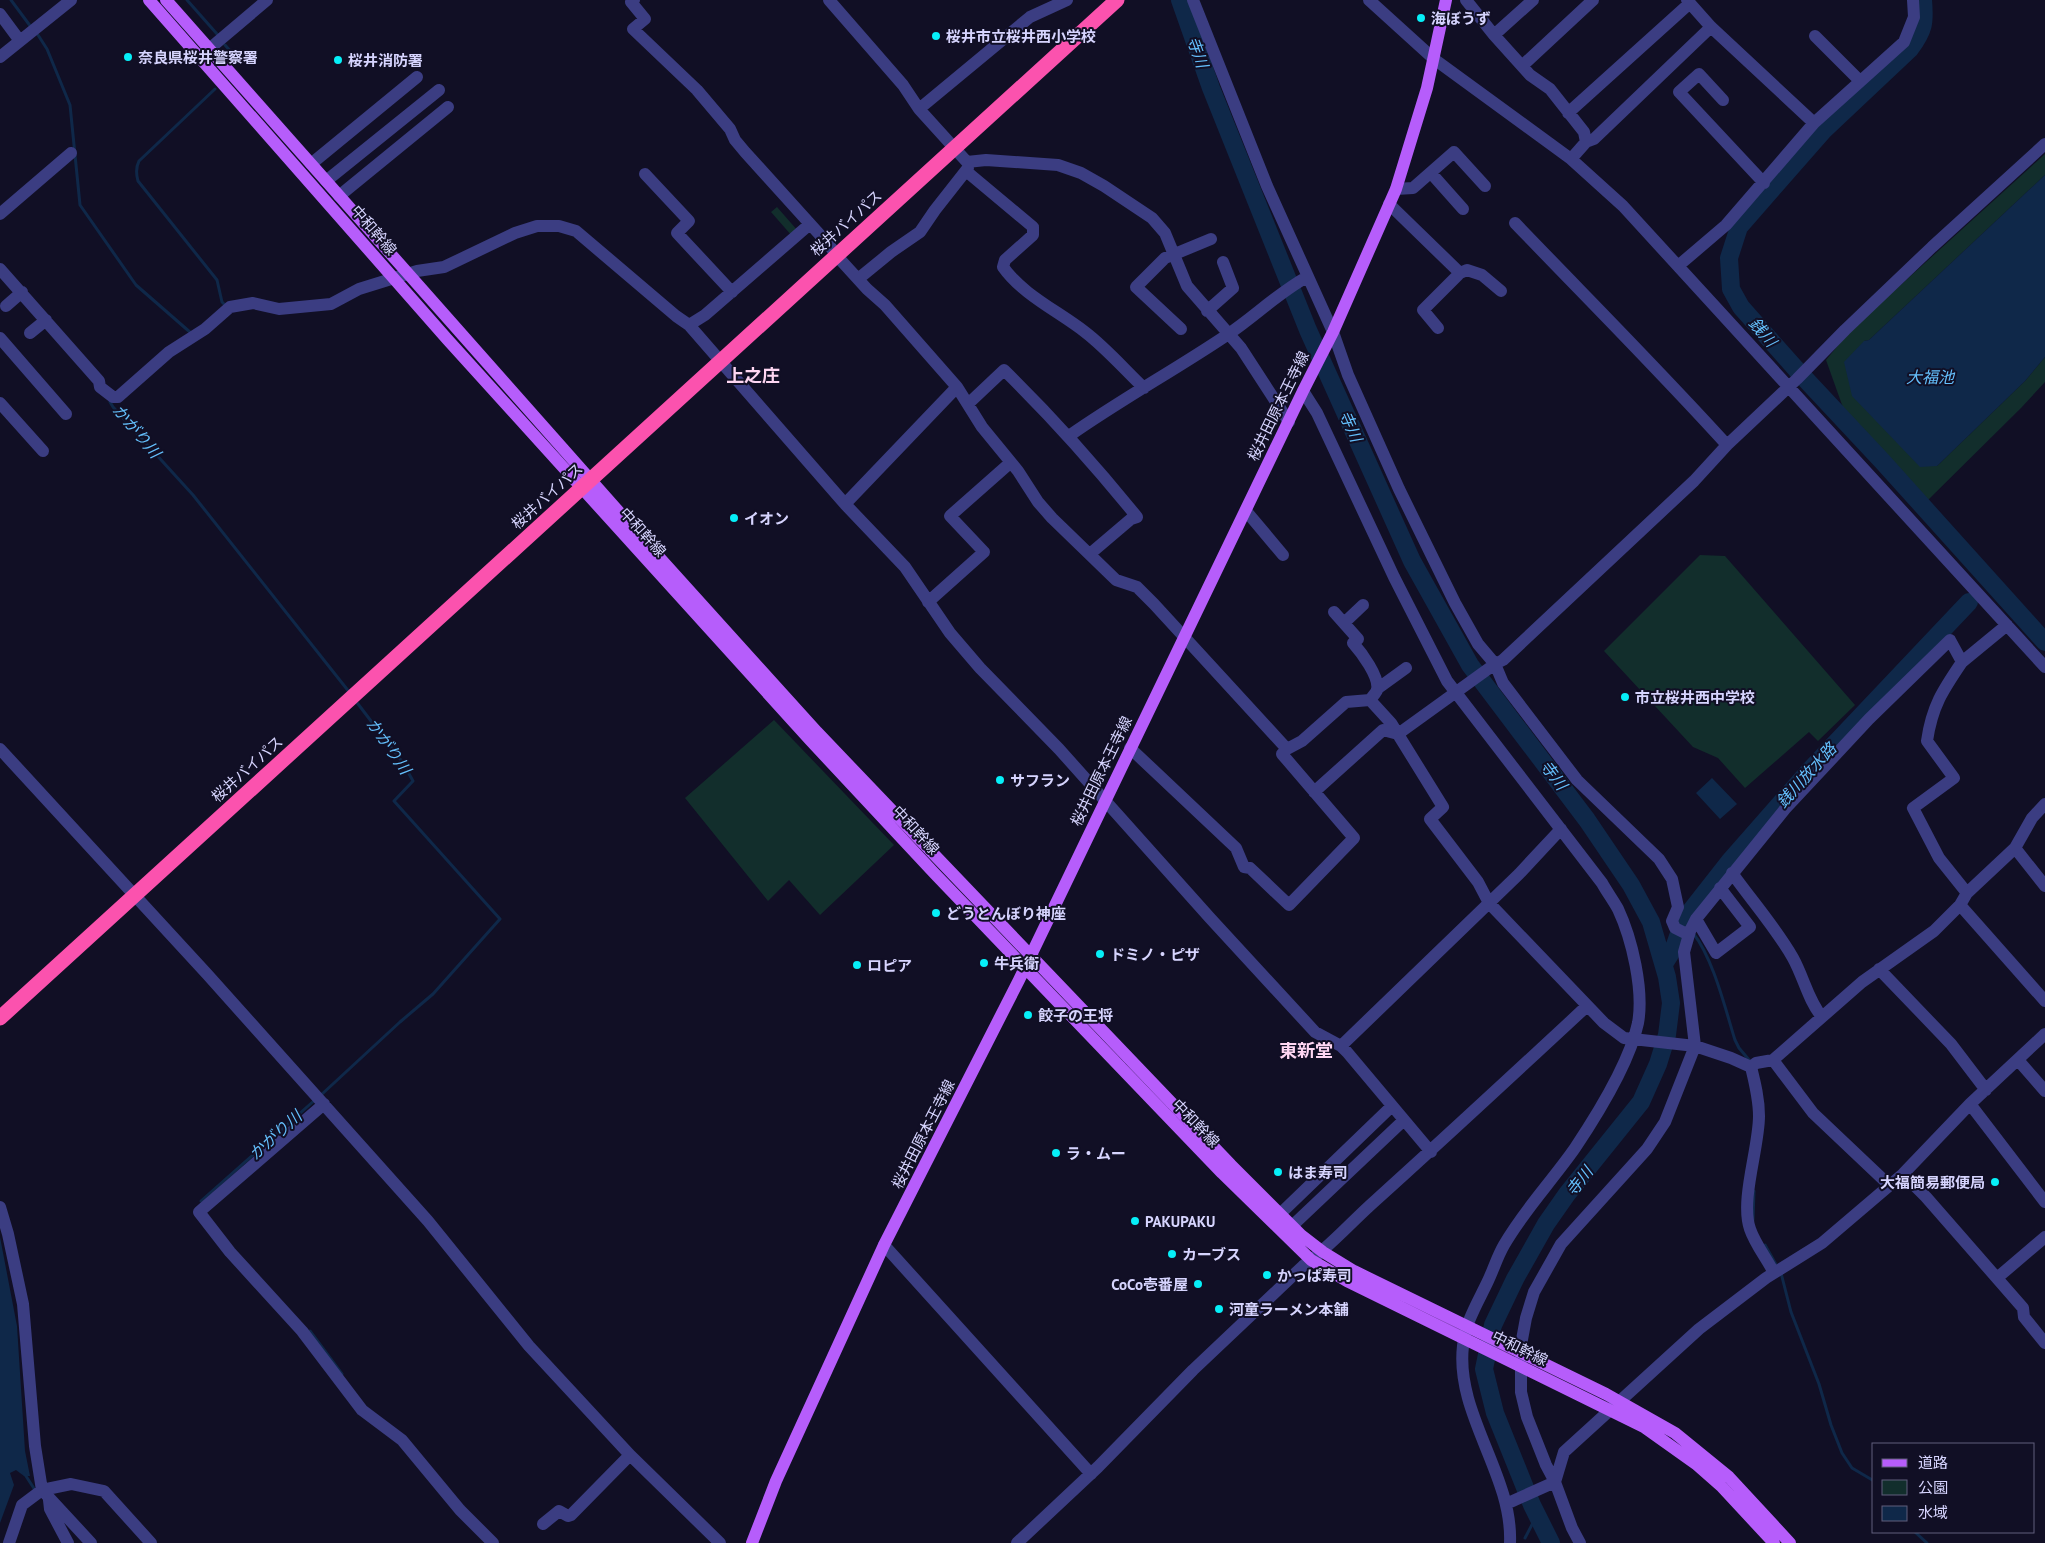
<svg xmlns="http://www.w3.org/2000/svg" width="2045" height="1543" font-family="'PT Sans','Noto Sans JP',sans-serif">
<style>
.green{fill:#122e2c}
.water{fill:#0f2849}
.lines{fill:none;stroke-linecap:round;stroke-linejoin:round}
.stream{stroke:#0f2849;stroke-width:3}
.river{stroke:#0f2849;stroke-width:18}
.minor{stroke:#3b3d82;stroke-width:12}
.major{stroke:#b65dfb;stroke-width:12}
.highway{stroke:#fb52ae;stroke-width:15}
.poi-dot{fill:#06eff8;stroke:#110f25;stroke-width:2}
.labels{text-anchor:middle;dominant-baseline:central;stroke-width:4;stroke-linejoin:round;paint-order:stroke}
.poi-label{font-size:15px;font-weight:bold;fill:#d6d4fe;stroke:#110f25;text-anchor:start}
.street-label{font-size:15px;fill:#d6d4fe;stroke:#110f25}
.water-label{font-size:16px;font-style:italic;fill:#64bffc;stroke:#110f25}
.quarter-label{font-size:18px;font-weight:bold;fill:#fed6f2;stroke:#110f25}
</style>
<rect width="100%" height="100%" fill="#110f25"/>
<path class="green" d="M2045,154V175L1869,340L1864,341L1937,466L2025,381L2045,357V382L2021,408L1927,501L1846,416L1826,360L1850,331Z
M777,207L798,231L792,236L771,212Z
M1700,555L1725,556L1855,705L1818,741L1809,732L1745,788L1718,758L1693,747L1604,651Z
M774,720L894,845L820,915L789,880L768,901L685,798Z"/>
<path class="water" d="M2045,175V357L2025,381L1937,466L1920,467L1852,396L1844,362L1864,341L1869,340Z
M1712,778L1737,804L1720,819L1696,793Z
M0,1237L17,1326L25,1451L30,1476H24L16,1470L10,1473L14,1485L0,1523Z"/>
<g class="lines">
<path class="stream" d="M11,0L31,27
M187,0L217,34
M38,35L47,49L70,105L80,205L136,285L191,333
M225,45L240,62L239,63
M215,89L139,161C136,167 136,174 138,181L217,280L222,302L226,306
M112,399L110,402L113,407L193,495L350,693
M1693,933C1713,958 1725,1008 1735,1040L1739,1048L1750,1061
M321,1095L400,1022L433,994L500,919L394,801L413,781L403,763L355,700
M201,1201L316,1099
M1753,1220L1754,1191
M1765,1245L1778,1268
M1781,1273L1791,1312L1819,1384L1831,1425L1842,1453L1852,1468L1874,1481
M310,1331L342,1374
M24,1473L35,1490
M1915,1532L1927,1543
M1525,1538L1537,1515"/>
<path class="river" d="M1180,0L1211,88L1308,330L1412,561L1470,665L1587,820L1631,885L1651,922L1667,977L1671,1003L1667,1035L1658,1064L1641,1102L1567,1194L1546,1224L1515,1279L1493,1325L1484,1369L1495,1413L1532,1505L1551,1543
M1923,0C1925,23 1924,30 1910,49L1823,131L1739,227L1729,258L1731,289L1741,307L1796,369L1883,462L2045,642
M1664,964L1674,948L1682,925L1689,913L1729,862L1809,771L1969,602"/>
<path class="minor" d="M634,0L631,2L645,19L633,29L697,90L730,129L735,140L745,152L830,246L836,255L867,289L885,305L957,387L982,427L1018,471L1038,502L1052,518L1116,580L1137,587L1154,604L1287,749L1282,754L1354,838L1289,905L1250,868L1244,867L1236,848L1130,748
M829,0L903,85L919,109L967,162L986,160L1058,165L1081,173L1104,186L1152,218L1165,233L1187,286L1241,348L1289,422
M1193,0L1267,186L1333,332L1348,375L1399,489L1455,603L1478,644L1495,664L1503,683L1577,780L1659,859L1672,879L1678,907L1672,921L1675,928L1689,935
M1369,0L1434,59L1571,159L1623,206L2045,667
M1466,0L1494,35L1530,75L1550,89L1584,132L1586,142L1571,159
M1687,0L1711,27L1814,123L1904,42L1914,17L1913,0
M0,14L20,41
M1494,35L1533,0
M1815,36L1860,81
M202,55L267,0
M0,57L71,0
M1522,66L1593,0
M1723,100L1699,74L1679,92L1764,183
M919,109L1030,17L1067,0
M1568,113L1690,3
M1586,142L1594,139L1711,27
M311,164L417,77
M966,171L1033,227V235L1005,260L1003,267C1023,295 1058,311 1085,332C1106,348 1125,370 1144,388
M1431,173L1463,209
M645,174L689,221L677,233L732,292
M326,181L439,90
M1396,189L1413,188L1454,152L1485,186
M339,196L448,107
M1389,204L1460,273L1423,310L1438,328
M0,214L71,153
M1515,223C1586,297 1658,369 1727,445
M1678,266L1726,225L1814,123
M0,269L99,381L100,387L113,397H118L169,352L205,329L230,307L253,303L279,309L331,304L359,289L417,271L444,267L515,233L537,226H559L576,231L676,316L689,325L845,504L905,567L950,633L980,668L1059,749L1210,918L1315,1032L1341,1046L1347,1052L1431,1152
M1460,273L1467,270L1482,275L1501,291
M858,279L891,252L920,232L935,210L968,168V165
M6,306L22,292
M1207,311L1233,288L1223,262
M689,325L705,315L810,224
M1181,329L1136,287L1165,258L1211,239
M30,333L46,320
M0,338L66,414
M1303,391L1317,413L1394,577L1447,681L1602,883C1607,892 1613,900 1618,909C1632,939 1644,990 1638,1023C1630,1061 1597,1115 1575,1148C1552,1181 1524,1210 1504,1245C1497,1257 1493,1271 1487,1283C1477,1304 1465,1323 1463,1346C1455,1414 1513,1475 1510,1543
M0,403L43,451
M968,404L1004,370C1051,416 1095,465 1137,517L1131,519L1091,553
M1069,436C1120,400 1175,370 1227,335C1254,317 1278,293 1307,277
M845,504L957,387
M1246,511L1283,555
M928,602L984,552L950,516L1010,463
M1334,612L1358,639L1353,643C1361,652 1380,677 1377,690C1376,693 1372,697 1370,700
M1344,623L1363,605
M1962,662C1943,690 1932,706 1927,741L1954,778L1913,808L1939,858L1967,893
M1377,689L1406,668
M1370,700L1391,723L1443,807L1430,819L1478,882L1489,903L1604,1023L1624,1038L1695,1046L1731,1058L1751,1067
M0,749L207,974L428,1221L529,1346L630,1455L720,1543
M1287,749L1302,741L1346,702L1370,700
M1314,792L1383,730L1398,734L1495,664L1503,660L1694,481L1727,445L1797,379L1845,330L1932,247L2045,144
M2015,848L2045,886
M1732,873C1752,901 1776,928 1793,958C1804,978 1808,1000 1822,1017
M1960,905L2045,1001
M1696,919L1716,953L1750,927L1720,888
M1879,969L1951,1044L1986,1090
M1341,1046L1519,874L1561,829
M1773,1060L1813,1113L1889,1185
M2018,1060L2045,1091
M1751,1067L1756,1063L1773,1060L1862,982L1934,931L1960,905L1967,893L2015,848L2032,818L2045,804
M1751,1067C1755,1083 1759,1099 1759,1116C1759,1148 1740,1200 1750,1229C1755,1244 1767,1259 1774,1273
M324,1104L199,1212L230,1252L302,1331L362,1410L402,1440L460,1510L493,1543
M1970,1104L2045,1202
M1903,1174L1926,1197L2023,1308L2024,1317L2045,1343
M0,1207L8,1234L23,1304L35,1446L42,1490L91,1543
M1280,1214L1392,1106
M1292,1226L1404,1120
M884,1245L1091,1474
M1997,1278L2045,1237
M49,1500L50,1509L68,1543
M1506,1504L1555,1482L1564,1452L1699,1329L1766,1278L1822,1243L1903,1174L1970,1104L2045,1034
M543,1524L559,1511L568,1516L571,1515L630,1455
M9,1543L22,1505L42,1490L71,1484L104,1491L151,1543
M1017,1543L1098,1467L1193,1370L1303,1266C1330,1247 1351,1222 1376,1200C1447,1136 1517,1071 1587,1006
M1580,1543L1572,1528L1555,1482L1546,1465L1527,1417L1521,1392V1345L1526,1318L1534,1292L1561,1244L1647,1149L1665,1122L1695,1046L1684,952L1690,931L1696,919L1785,809L1869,719L1950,640L1962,662L2007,625"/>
<path class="major" d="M149,0L447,339L810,740L935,874L1222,1173L1311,1260L1347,1281L1644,1427L1696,1464L1721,1486L1774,1543
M166,0L658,556L817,732L1231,1165L1301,1235L1323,1252L1354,1271L1606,1394L1675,1433L1729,1477L1790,1543
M752,1543L776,1481L884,1245L1019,980L1303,391L1333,332L1396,189L1427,88L1446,0"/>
<path class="highway" d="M0,1018L1117,0"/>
</g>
<g class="poi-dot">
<circle cx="1421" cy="18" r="5"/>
<circle cx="936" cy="36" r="5"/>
<circle cx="128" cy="57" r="5"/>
<circle cx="338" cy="60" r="5"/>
<circle cx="734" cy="518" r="5"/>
<circle cx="1625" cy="697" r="5"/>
<circle cx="1000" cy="780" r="5"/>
<circle cx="936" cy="913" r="5"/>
<circle cx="1100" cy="954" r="5"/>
<circle cx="984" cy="963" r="5"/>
<circle cx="857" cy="965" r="5"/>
<circle cx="1028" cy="1015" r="5"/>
<circle cx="1056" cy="1153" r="5"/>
<circle cx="1278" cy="1172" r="5"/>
<circle cx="1995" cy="1182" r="5"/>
<circle cx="1135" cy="1221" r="5"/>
<circle cx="1172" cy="1254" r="5"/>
<circle cx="1267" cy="1275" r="5"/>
<circle cx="1198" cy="1284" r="5"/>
<circle cx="1219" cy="1309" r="5"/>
</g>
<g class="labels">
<g class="poi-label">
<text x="1431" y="18">海ぼうず</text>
<text x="946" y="36">桜井市立桜井西小学校</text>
<text x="138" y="57">奈良県桜井警察署</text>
<text x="348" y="60">桜井消防署</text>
<text x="744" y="518">イオン</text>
<text x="1635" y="697">市立桜井西中学校</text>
<text x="1010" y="780">サフラン</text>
<text x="946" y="913">どうとんぼり神座</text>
<text x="1110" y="954">ドミノ・ピザ</text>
<text x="994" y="963">牛兵衛</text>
<text x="867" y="965">ロピア</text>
<text x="1038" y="1015">餃子の王将</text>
<text x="1066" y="1153">ラ・ムー</text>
<text x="1288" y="1172">はま寿司</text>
<text x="1985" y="1182" text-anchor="end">大福簡易郵便局</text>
<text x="1145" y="1221">PAKUPAKU</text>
<text x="1182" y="1254">カーブス</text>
<text x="1277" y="1275">かっぱ寿司</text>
<text x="1188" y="1284" text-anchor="end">CoCo壱番屋</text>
<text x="1229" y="1309">河童ラーメン本舗</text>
</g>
<g class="street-label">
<text transform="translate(846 223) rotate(-42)">桜井バイパス</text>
<text transform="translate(374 230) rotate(49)">中和幹線</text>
<text transform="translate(1278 406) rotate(-64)">桜井田原本王寺線</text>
<text transform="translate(547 496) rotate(-42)">桜井バイパス</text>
<text transform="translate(643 532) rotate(48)">中和幹線</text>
<text transform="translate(247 769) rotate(-42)">桜井バイパス</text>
<text transform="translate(1101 771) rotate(-64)">桜井田原本王寺線</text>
<text transform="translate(916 830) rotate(47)">中和幹線</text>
<text transform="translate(1196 1123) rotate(46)">中和幹線</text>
<text transform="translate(923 1134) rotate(-63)">桜井田原本王寺線</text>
<text transform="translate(1520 1348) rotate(26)">中和幹線</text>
</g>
<g class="water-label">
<text transform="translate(1198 52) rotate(70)">寺川</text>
<text transform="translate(1763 332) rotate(49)">銭川</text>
<text x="1930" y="377">大福池</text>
<text transform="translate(1351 426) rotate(66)">寺川</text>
<text transform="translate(137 431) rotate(50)">かがり川</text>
<text transform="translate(389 746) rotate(55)">かがり川</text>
<text transform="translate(1554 775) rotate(53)">寺川</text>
<text transform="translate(1806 775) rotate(-48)">銭川放水路</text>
<text transform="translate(275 1135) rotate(-42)">かがり川</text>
<text transform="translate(1579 1181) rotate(-52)">寺川</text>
</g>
<g class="quarter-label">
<text x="753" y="375">上之庄</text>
<text x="1306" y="1050">東新堂</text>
</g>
</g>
<rect x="1872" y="1443" width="162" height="90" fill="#110f25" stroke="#605e7c"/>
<rect x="1882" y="1459" width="25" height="8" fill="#b65dfb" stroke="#605e7c"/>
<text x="1918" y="1468" font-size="15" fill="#d6d4fe">道路</text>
<rect x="1882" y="1480" width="25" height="15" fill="#122e2c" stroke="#605e7c"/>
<text x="1918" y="1493" font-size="15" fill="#d6d4fe">公園</text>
<rect x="1882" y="1506" width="25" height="15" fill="#0f2849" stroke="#605e7c"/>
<text x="1918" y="1518" font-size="15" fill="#d6d4fe">水域</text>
</svg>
